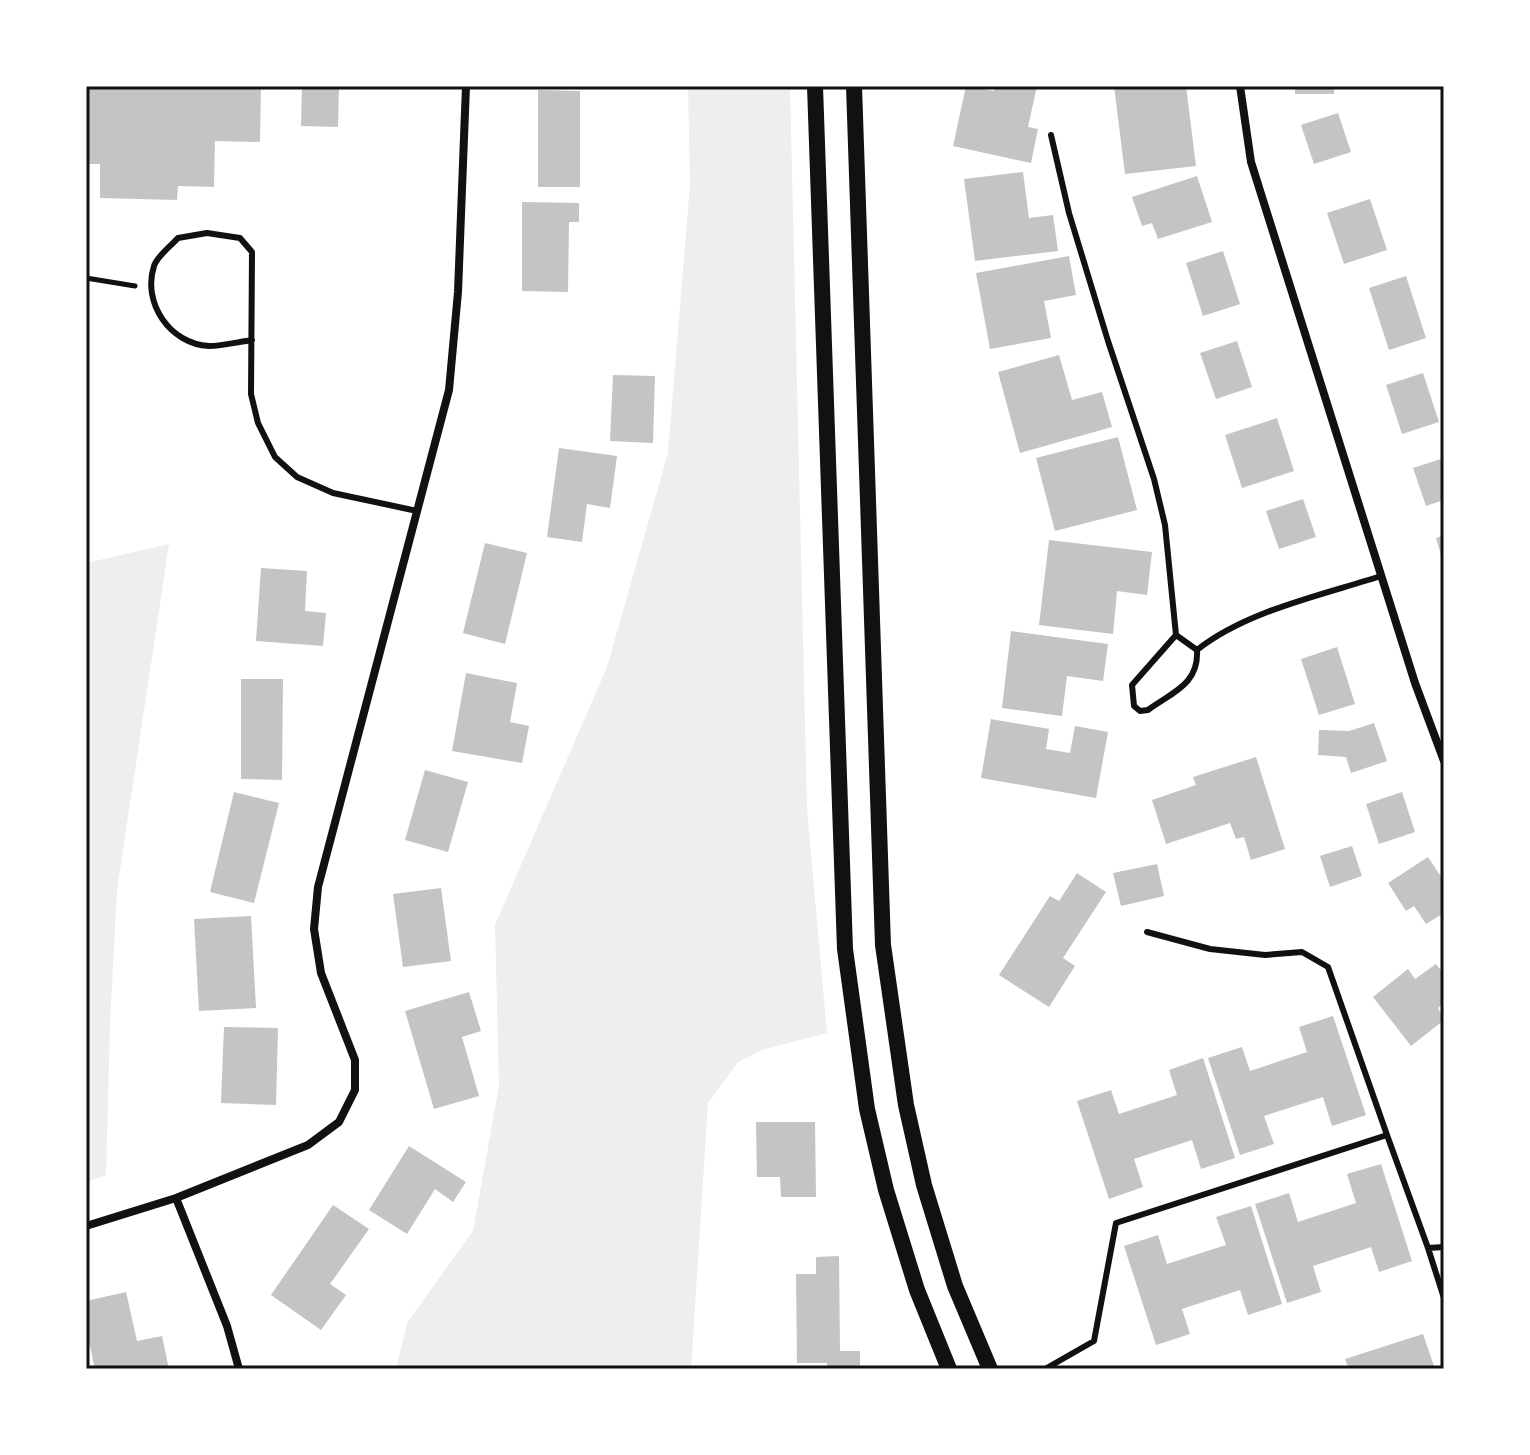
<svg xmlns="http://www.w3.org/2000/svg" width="1530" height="1455" font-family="Signika,sans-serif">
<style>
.green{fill:#eee}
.building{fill:#c4c4c4}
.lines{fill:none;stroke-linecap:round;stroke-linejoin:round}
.path{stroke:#111;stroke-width:5}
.service{stroke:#111;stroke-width:6}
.minor{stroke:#111;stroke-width:8}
.secondary{stroke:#111;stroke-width:16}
.neatline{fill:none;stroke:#111;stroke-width:3}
</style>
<rect width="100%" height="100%" fill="#fff"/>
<path class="green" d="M688,86H790L807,809L827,1033L762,1050L738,1062L708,1103L691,1369H396L407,1323L473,1231L499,1086L495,925L607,667L668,453L690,185Z
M169,544L117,890L110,1024L106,1175L86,1182V563Z"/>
<path class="building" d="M86,86H261L260,142L215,141L214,187L178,186L177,200L100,198V164H86Z
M302,86H339L338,127L301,126Z
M966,86L994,91L995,86H1037L1028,127L1038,129L1031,163L953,146Z
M1114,86H1166V88L1186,86L1196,166L1125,174Z
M1295,86H1334V94H1295Z
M538,90L580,91V187H538Z
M1338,113L1351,152L1314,164L1301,125Z
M1023,172L1029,218L1053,215L1058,251L975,261L964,179Z
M1197,176L1212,222L1158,239L1152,223L1142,226L1132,197Z
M1370,199L1387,250L1344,264L1327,213Z
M522,202L579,203V222H569L568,292L522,291Z
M1223,251L1240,304L1203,316L1186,263Z
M1069,256L1076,295L1044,301L1051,338L990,349L976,273Z
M1406,276L1426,338L1389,350L1369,288Z
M1237,341L1252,387L1216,399L1200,353Z
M1059,355L1072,400L1102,392L1112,427L1020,453L998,372Z
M1423,373L1439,422L1402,434L1386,385Z
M613,375L655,376L653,443L610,441Z
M1277,418L1294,471L1242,488L1225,435Z
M1118,437L1137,510L1055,531L1036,458Z
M559,448L617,456L610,508L587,504L582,542L547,537Z
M1444,458V500L1426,506L1413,468Z
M1303,499L1316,537L1279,549L1266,511Z
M1444,535V562H1443L1436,538Z
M1049,540L1152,552L1147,595L1117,591L1113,634L1039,625Z
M485,543L527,553L505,644L463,633Z
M261,568L307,571L305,611L326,613L323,646L256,641Z
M1011,631L1108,644L1103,681L1067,676L1062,716L1002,708Z
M1337,647L1355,704L1319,715L1301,659Z
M466,673L517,683L510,722L529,726L522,763L452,751Z
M241,679H283L282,780L241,779Z
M991,719L1049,729L1046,749L1070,753L1075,726L1108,732L1096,798L981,778Z
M1374,723L1387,761L1351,773L1346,757L1318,755L1319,730L1349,731Z
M1256,757L1285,849L1251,860L1244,837L1236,839L1230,823L1166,844L1152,800L1196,785L1193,777Z
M425,770L468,782L448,852L405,840Z
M234,792L279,803L254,903L210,892Z
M1402,792L1415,832L1379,844L1366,804Z
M1352,846L1362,876L1330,887L1320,856Z
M1428,857L1444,881V913L1426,924L1414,906L1406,911L1388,883Z
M1157,864L1164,896L1121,906L1113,873Z
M1077,873L1106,892L1063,958L1075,966L1049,1007L999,975L1050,896L1059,901Z
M441,888L451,961L403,967L393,894Z
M251,916L256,1008L199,1011L194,919Z
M1436,964L1444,974V1003L1438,1008L1444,1020L1411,1046L1373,997L1408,969L1415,979Z
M469,992L481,1031L462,1037L479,1096L434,1109L405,1011Z
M1333,1016L1366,1115L1332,1126L1323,1097L1264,1116L1274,1144L1240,1155L1208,1058L1242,1047L1250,1071L1307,1052L1299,1027Z
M224,1027L278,1028L276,1105L221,1103Z
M1203,1058L1235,1158L1201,1169L1192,1140L1134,1159L1143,1187L1109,1199L1077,1101L1111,1090L1119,1114L1177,1095L1169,1070Z
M756,1122H815L816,1197H781L780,1177H757Z
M409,1146L466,1182L453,1202L435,1189L407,1234L369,1210Z
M1381,1164L1412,1261L1379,1272L1371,1247L1313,1266L1321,1292L1287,1303L1255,1204L1289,1193L1298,1222L1356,1203L1347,1174Z
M333,1205L369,1229L330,1284L346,1295L321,1330L271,1295Z
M1251,1206L1282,1304L1248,1315L1240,1290L1182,1309L1190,1334L1156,1345L1124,1246L1158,1235L1167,1264L1226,1245L1216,1217Z
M839,1256L840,1351H860V1369H827V1363H797L796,1274H816V1257Z
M126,1292L137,1341L162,1336L169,1369H95L86,1328V1301Z
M1423,1334L1435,1369H1342L1348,1367L1345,1359Z"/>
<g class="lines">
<path class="path" d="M86,278L135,286"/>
<path class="service" d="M1051,135L1069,213L1108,341L1154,479L1165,525L1176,635L1132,685L1134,706L1140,711L1148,710C1173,692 1199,684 1197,650L1176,635
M252,340C238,342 222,346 209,346C170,344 142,303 154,266C157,256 171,246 178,238L207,233L240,238L252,252L251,394L258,423L275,457L297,477L333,493L417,511
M1197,650C1246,611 1322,595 1381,576
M1147,932L1210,949L1265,955L1302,952L1328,967L1387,1135
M1428,1248L1444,1298
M1045,1369L1094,1341L1116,1223L1387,1135L1428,1248L1444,1247"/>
<path class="minor" d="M1240,86L1251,162L1415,683L1444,761
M176,1198L227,1326L239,1369
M86,1226L176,1198L308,1145L339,1122L355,1090V1060L321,973L314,929L318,887L449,390L458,292L466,86"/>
<path class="secondary" d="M815,86L845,949L867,1109L886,1190L917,1290L949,1369
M854,86L883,945L906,1105L924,1185L955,1286L990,1369"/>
</g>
<rect width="1530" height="1455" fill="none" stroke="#ffffff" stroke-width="176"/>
<rect x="88" y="88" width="1354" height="1279" class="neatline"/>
</svg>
